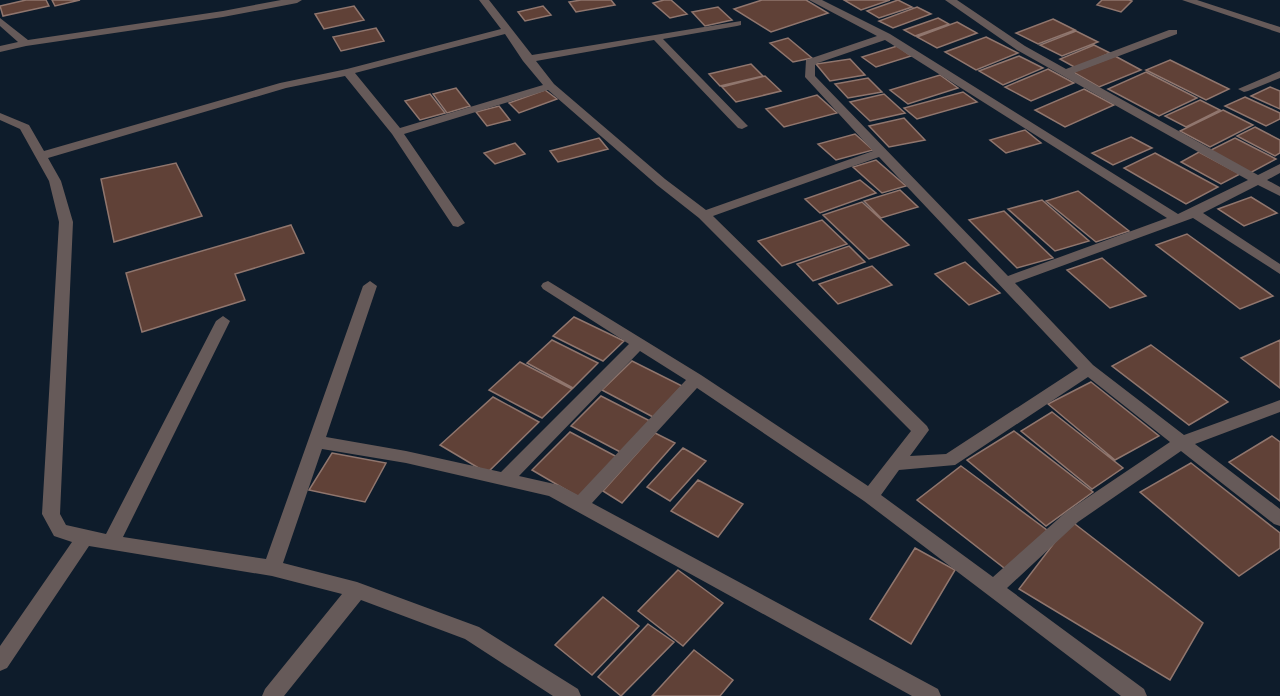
<svg xmlns="http://www.w3.org/2000/svg" width="1280" height="696" font-family="'Open Sans',sans-serif">
<style>
.building{fill:#604137;stroke:#90766e;stroke-width:1.5}
.lines{fill:none;stroke-linecap:round;stroke-linejoin:round}
.street{fill:#665a59;fill-rule:evenodd}
</style>
<rect width="100%" height="100%" fill="#0e1c2b"/>
<path class="building" d="M26,0H46L49,6L3,16L0,6Z
M52,0H80L55,6Z
M581,0H611L615,5L576,12L569,2Z
M664,0H671L687,14L670,18L653,3Z
M762,0H806L828,13L771,32L734,9Z
M844,0H890L861,10Z
M898,0L912,7L879,18L867,11Z
M1102,0H1129L1132,1L1121,12L1097,5Z
M354,6L364,20L324,29L315,14Z
M543,6L551,15L525,21L518,12Z
M718,7L732,20L705,26L692,12Z
M917,7L931,14L893,28L879,21Z
M938,18L949,24L915,36L904,30Z
M1053,19L1075,30L1038,44L1016,33Z
M957,22L977,33L937,48L917,37Z
M376,28L384,41L341,51L333,37Z
M1076,31L1098,42L1062,56L1040,45Z
M986,37L1018,53L976,70L945,52Z
M788,38L812,58L793,62L770,43Z
M1094,45L1110,53L1076,68L1060,59Z
M897,46L911,56L876,67L862,57Z
M1019,56L1043,68L1003,85L979,71Z
M1115,56L1141,70L1099,87L1073,72Z
M850,59L865,75L830,81L816,64Z
M1170,60L1229,89L1206,100L1146,70Z
M751,64L763,76L720,86L709,74Z
M1048,69L1074,83L1031,101L1005,87Z
M1146,72L1197,98L1159,116L1108,89Z
M940,75L958,88L908,104L890,90Z
M765,76L781,91L736,102L722,87Z
M868,78L882,92L848,98L835,84Z
M1270,87L1280,91V109L1251,96Z
M456,88L470,106L447,113L433,94Z
M1084,89L1114,105L1065,127L1035,110Z
M545,90L557,99L519,113L509,103Z
M963,92L977,102L917,119L904,108Z
M430,94L445,113L420,120L405,101Z
M884,94L905,113L870,121L850,102Z
M817,95L837,113L784,127L766,109Z
M1245,97L1280,113V119L1266,126L1225,106Z
M1200,100L1220,110L1186,127L1165,116Z
M499,106L510,120L487,126L476,112Z
M1223,110L1253,125L1210,147L1180,131Z
M904,118L925,140L889,147L869,126Z
M1255,127L1280,140V153L1275,156L1237,136Z
M1025,130L1041,143L1006,153L990,140Z
M855,134L873,150L836,160L818,144Z
M1131,137L1152,148L1113,165L1092,153Z
M599,138L608,149L558,162L550,151Z
M1235,138L1276,159L1250,173L1209,151Z
M515,143L525,154L495,164L484,153Z
M1199,152L1240,174L1221,184L1181,162Z
M1155,153L1218,187L1186,204L1124,168Z
M876,160L906,186L882,193L853,167Z
M176,163L202,216L114,242L101,179Z
M860,180L876,193L820,213L805,199Z
M900,190L918,207L881,218L864,201Z
M1078,191L1129,231L1096,242L1046,201Z
M1251,197L1277,213L1244,226L1218,209Z
M1042,200L1089,241L1055,251L1008,209Z
M862,202L909,245L869,259L823,215Z
M1004,211L1053,258L1017,268L969,220Z
M822,220L847,244L782,266L758,241Z
M291,225L304,253L235,274L245,300L142,332L126,273Z
M1187,234L1273,296L1240,309L1156,245Z
M849,246L865,262L813,281L797,264Z
M1102,258L1146,296L1110,308L1067,270Z
M965,262L1000,293L969,305L935,274Z
M872,266L892,285L838,304L819,284Z
M574,317L624,341L603,361L553,336Z
M552,340L598,363L573,388L527,363Z
M1280,340V388L1241,358Z
M1151,345L1228,402L1189,425L1112,366Z
M632,361L682,386L653,417L602,390Z
M520,362L572,389L542,418L489,390Z
M1091,382L1159,436L1115,460L1048,404Z
M601,396L652,422L624,454L571,426Z
M493,397L539,422L487,473L440,445Z
M1052,412L1123,468L1092,489L1021,431Z
M1014,431L1093,492L1046,526L967,460Z
M570,432L619,458L580,498L532,470Z
M655,433L675,443L622,503L603,491Z
M1272,436L1280,442V501L1229,462Z
M683,448L706,461L670,501L647,487Z
M332,453L386,463L365,502L309,490Z
M1191,463L1280,533V548L1239,576L1140,492Z
M961,466L1051,533L1008,571L917,500Z
M698,480L743,504L718,537L671,511Z
M1071,521L1203,623L1170,680L1019,589Z
M915,548L955,570L911,644L870,619Z
M678,570L723,603L683,646L638,611Z
M603,597L639,626L592,675L555,645Z
M648,624L674,642L621,696L598,677Z
M694,650L733,680L720,696H652Z"/>
<g class="lines">
<path class="street" d="M281,0H302L297,3L223,17L26,46L0,52V46L18,42L0,26V18L28,40L223,11Z
M479,0H489L532,55L741,21V25L737,26L663,39L746,124L748,126L742,129L738,128L654,40L536,61L554,84L665,179L706,210L873,151L805,77L806,60L877,36L809,0H822L890,34L1178,214L1248,180L1017,50L945,0H957L1025,46L1066,69L1169,30H1177V34L1074,73L1258,175L1280,164V173L1267,180L1280,187V196L1258,185L1203,213L1280,264V274L1193,218L1015,283L1093,365L1184,435L1280,400V412L1195,444L1280,509V526L1274,524L1181,451L1078,522L1007,588L1144,689L1147,696H1121L864,501L697,388L592,503L938,689L941,696H912L549,496L406,463L322,449L283,563L357,582L479,627L578,689L581,696H553L465,639L361,600L284,696H262L265,689L342,594L272,576L89,546L7,668L0,671V646L72,542L54,536L42,514L59,222L49,181L20,129L0,120V113L29,125L44,151L280,83L347,69L501,29ZM505,34L523,61L543,85L400,128L355,73ZM885,40L1167,218L1008,276L815,76V64ZM345,76L392,134L453,226L458,227L465,223L404,134L548,90L657,185L699,218L911,431L868,486L701,375L548,281L543,283L541,286L543,289L629,344L501,472L406,451L326,437L377,286L370,281L363,286L266,559L123,537L230,321L223,316L216,321L106,534L66,525L60,514L73,222L61,181L48,158L286,88ZM879,157L1078,368L946,454L910,456L929,430L927,426L713,216ZM640,351L686,380L578,495L559,485L519,476ZM1088,377L1170,442L1066,512L993,577L881,495L899,470L955,465Z
M1182,0H1197L1280,27V33Z
M1280,71V78L1248,91L1244,92L1238,89Z"/>
</g>
</svg>
